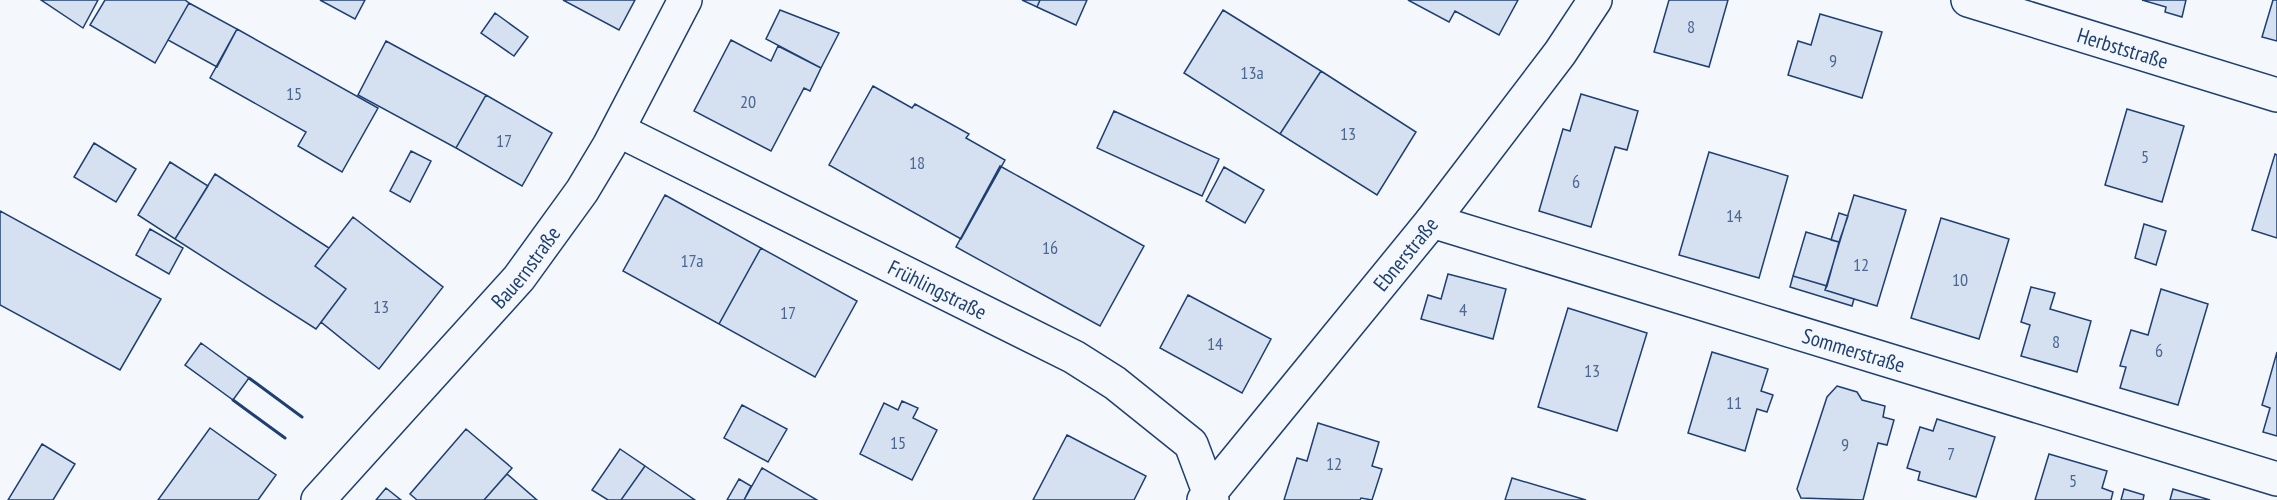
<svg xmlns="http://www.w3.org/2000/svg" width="2277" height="500" font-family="'PT Sans Narrow',sans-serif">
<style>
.building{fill:#d5e0f0;stroke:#1d3f73;stroke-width:1.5}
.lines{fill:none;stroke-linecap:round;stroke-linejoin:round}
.street-casing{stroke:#1d3f73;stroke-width:36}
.secondary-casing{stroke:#1d3f73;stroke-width:36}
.street{stroke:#f4f7fb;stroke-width:33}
.secondary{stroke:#f4f7fb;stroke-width:33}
.wall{stroke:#1d3f73;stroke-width:3}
.labels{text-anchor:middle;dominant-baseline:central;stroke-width:4.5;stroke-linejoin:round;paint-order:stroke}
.number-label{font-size:18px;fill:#4b6792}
.street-label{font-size:21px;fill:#1d3f73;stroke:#f4f7fb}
</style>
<rect width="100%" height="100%" fill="#f4f7fb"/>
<path class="building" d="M41,0H98L83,28Z
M105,0H185L189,3L155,63L90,25Z
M320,0H365L355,19Z
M563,0H635L619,30Z
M1022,0H1040L1037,7Z
M1040,0H1087L1076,25L1037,7Z
M1408,0H1518L1499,35L1455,11L1449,22Z
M1669,0H1728L1709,67L1654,52Z
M2142,0H2186L2182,17L2165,12L2166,7Z
M2273,0H2277V41L2262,37Z
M189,3L237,29L217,67L168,40Z
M780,10L839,33L821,68L766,39Z
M1223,10L1321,71L1280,134L1184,73Z
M495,13L528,37L514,56L481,33Z
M1820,14L1882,32L1862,98L1788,75L1798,41L1811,45Z
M237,29L378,108L342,172L298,146L306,132L210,78Z
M731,40L771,61L778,46L821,68L810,91L804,88L771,151L694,111Z
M386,41L486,95L456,148L358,95Z
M1321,71L1416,132L1377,195L1280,134Z
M873,86L912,108L915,104L969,134L966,138L1005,160L961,239L829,165Z
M1581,94L1638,111L1627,150L1615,147L1591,227L1539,211L1563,129L1570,131Z
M486,95L552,133L522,186L456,148Z
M2127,109L2184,126L2162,202L2105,185Z
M1114,111L1219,159L1202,196L1097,148Z
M94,143L136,169L116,202L74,177Z
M411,151L431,161L410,202L390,191Z
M1709,152L1788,176L1759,278L1679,255Z
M2275,154L2277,155V238L2252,230Z
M170,162L208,186L175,239L138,215Z
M1000,166L1144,246L1100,326L956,247Z
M1224,167L1264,190L1245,223L1206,201Z
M215,174L329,248L315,266L346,289L316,329L175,239Z
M665,195L761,248L719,324L623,271Z
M1854,195L1906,210L1877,306L1825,290Z
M0,211L161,299L120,370L0,305Z
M1839,213L1848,216L1839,242L1831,240Z
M353,217L443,287L379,369L321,322L346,289L315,266Z
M1941,218L2009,239L1979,339L1911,318Z
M2144,224L2166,231L2156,265L2135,258Z
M150,229L183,248L169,274L136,255Z
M1806,232L1839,242L1827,286L1793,276Z
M761,248L857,301L815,377L719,324Z
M1448,274L1506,289L1493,339L1421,319L1428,295L1441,299Z
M1793,276L1827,286L1825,290L1854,299L1852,306L1790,287Z
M2031,287L2055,293L2050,309L2091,321L2077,372L2021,356L2030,325L2021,322Z
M2161,289L2208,304L2178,405L2120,388L2126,367L2120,366L2131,330L2148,335Z
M1188,295L1271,339L1242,393L1160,348Z
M1568,308L1647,333L1617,431L1538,407Z
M201,343L249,378L233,400L185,365Z
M1712,352L1768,369L1761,391L1773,395L1767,412L1757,409L1745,451L1688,433Z
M2277,352V436L2263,432L2270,408L2262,405Z
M1837,386L1857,392L1862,400L1885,406L1883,417L1894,420L1887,445L1878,443L1863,500L1801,498L1797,489L1827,397Z
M902,401L918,408L913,418L937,430L912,480L860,454L884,403L898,410Z
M742,405L787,429L768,462L724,438Z
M1937,419L1995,437L1976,497L1918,480L1920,472L1907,468L1920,427L1933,431Z
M1318,423L1379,442L1372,466L1382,469L1372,500L1361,498L1360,500H1284L1297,458L1307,461Z
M210,428L276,475L258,500H158Z
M466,429L512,468L484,500H417L410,494Z
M1067,435L1146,476L1134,500H1033Z
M42,444L75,464L53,500H8Z
M620,449L645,466L621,500H608L592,490Z
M2049,454L2107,471L2102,488L2113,492L2111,500H2035Z
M645,466L695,500H621Z
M762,468L817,500H744Z
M507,474L537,500H484Z
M1512,478L1586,500H1505Z
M739,479L751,486L744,500H727Z
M386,488L401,500H376Z
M2124,489L2144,495L2143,500H2121Z
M2173,489L2210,500H2170Z"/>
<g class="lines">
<g class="street-casing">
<g id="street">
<path id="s1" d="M1968,0L2277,95"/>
<path id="s2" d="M618,130L1074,357L1115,383L1191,444L1212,500"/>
<path id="s3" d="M1432,221L2277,479"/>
<path id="s4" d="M1204,500L1432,221L1560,53L1595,0"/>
</g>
</g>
<g class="secondary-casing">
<g id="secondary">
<path id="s5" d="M318,500L519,278L582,191L609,146L685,0"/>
</g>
</g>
<use href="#street" class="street"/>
<use href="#secondary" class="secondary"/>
<path class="wall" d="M249,378L302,417
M233,400L285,438"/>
</g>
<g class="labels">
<g class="number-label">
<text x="1691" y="26">8</text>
<text x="1833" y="60">9</text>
<text x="1252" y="72">13a</text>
<text x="294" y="93">15</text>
<text x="748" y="101">20</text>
<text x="1348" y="133">13</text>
<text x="504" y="140">17</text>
<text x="2145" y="156">5</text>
<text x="917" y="162">18</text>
<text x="1576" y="181">6</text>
<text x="1734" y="215">14</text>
<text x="1050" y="247">16</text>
<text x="692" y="260">17a</text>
<text x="1861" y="264">12</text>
<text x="1960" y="279">10</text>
<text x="381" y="306">13</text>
<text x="1463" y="309">4</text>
<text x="788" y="312">17</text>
<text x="2056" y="341">8</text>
<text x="1215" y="343">14</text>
<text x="2159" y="350">6</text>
<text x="1592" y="370">13</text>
<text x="1734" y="402">11</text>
<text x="898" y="442">15</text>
<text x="1845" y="444">9</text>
<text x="1951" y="453">7</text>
<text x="1334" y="463">12</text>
<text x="2073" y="480">5</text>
</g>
<g class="street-label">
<text stroke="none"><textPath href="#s1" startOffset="162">Herbststraße</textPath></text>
<text stroke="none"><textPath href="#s4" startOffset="318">Ebnerstraße</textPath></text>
<text stroke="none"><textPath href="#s5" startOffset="312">Bauernstraße</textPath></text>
<text stroke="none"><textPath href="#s2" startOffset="357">Frühlingstraße</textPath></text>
<text stroke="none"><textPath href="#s3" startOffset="441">Sommerstraße</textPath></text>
</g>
</g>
</svg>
